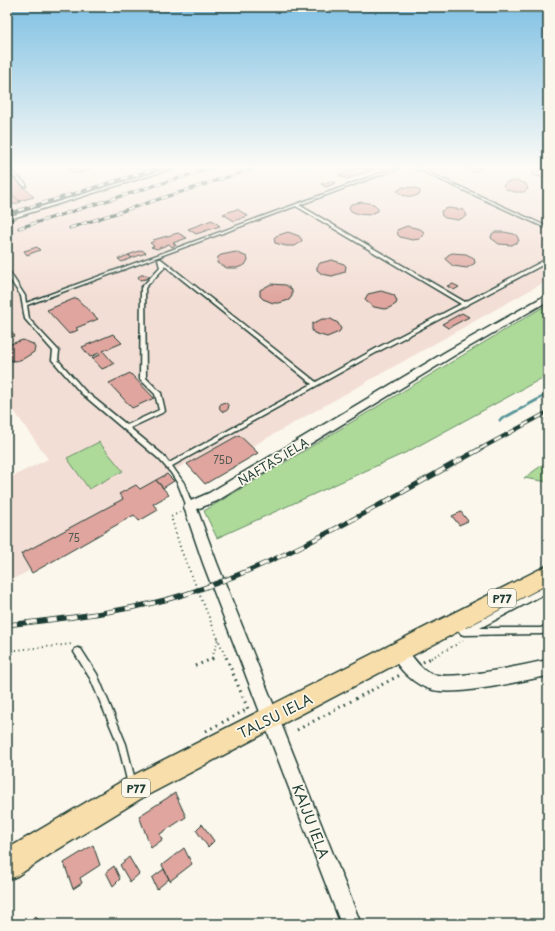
<svg xmlns="http://www.w3.org/2000/svg" width="555" height="931" font-family="'Playpen Sans',sans-serif">
<style>
.built{fill:#f3ded5}
.green{fill:#adda99;stroke:#668c66}
.lines{fill:none;stroke-linecap:round;stroke-linejoin:round}
.stream{stroke:#5a9699;stroke-width:3}
.building{fill:#dfa59e;stroke:#1f3d34}
.lane-casing{stroke:#1f3d34;stroke-width:3}
.street-casing{stroke:#1f3d34;stroke-width:3}
.primary-casing{stroke:#1f3d34;stroke-width:3}
.path-far1{stroke:#1f3d34;stroke-width:2;stroke-dasharray:1 3.5;stroke-linecap:butt}
.path{stroke:#1f3d34;stroke-width:3;stroke-dasharray:1.5 4.5;stroke-linecap:butt}
.lane{fill:#fbf7ec;fill-rule:evenodd}
.street{fill:#fbf7ec;fill-rule:evenodd}
.primary{fill:#f8deab;fill-rule:evenodd}
.rail-far2-casing{stroke:#1f3d34;stroke-width:3}
.rail-far1-casing{stroke:#1f3d34;stroke-width:4}
.rail-casing{stroke:#1f3d34;stroke-width:5}
.rail-far2{stroke:#fbf7ec;stroke-width:2;stroke-dasharray:6;stroke-linecap:butt}
.rail-far1{stroke:#fbf7ec;stroke-width:2.5;stroke-dasharray:8;stroke-linecap:butt}
.rail{stroke:#fbf7ec;stroke-width:3.5;stroke-dasharray:10;stroke-linecap:butt}
.labels{text-anchor:middle;dominant-baseline:central;stroke-width:3.5;stroke-linejoin:round;paint-order:stroke}
.number-label{font-size:10px;fill:#4f574e}
.shield{fill:#fbf7ec;stroke:#61756b;stroke-width:1}
.shield-label{font-size:11px;font-weight:bold;fill:#1f3d34}
.street-label{font-size:12px;fill:#1f3d34;stroke:#fbf7ec}
.near-street-label{font-size:14px;fill:#1f3d34;stroke:#fbf7ec}
</style>
<rect width="100%" height="100%" fill="#fbf7ec"/>
<filter id="ink" filterUnits="userSpaceOnUse"><feTurbulence type="fractalNoise" baseFrequency=".025" numOctaves="2"/><feDisplacementMap in="SourceGraphic" scale="8" xChannelSelector="R" yChannelSelector="G"/><feConvolveMatrix kernelMatrix="1 2 1 2 8 2 1 2 1" color-interpolation-filters="sRGB"/></filter>
<g filter="url(#ink)">
<path class="built" d="M7,168H548V280L251,447L239,435L167,474L31,570L7,582V479L48,459L7,401Z"/>
<path class="green" d="M548,304V375L407,452L217,538L204,511Z
M99,442L123,471L89,489L67,458Z
M548,461V482L524,478Z"/>
<g class="lines">
<path class="stream" d="M500,420L548,394"/>
</g>
<path class="building" d="M69,168H91L86,171L79,173L72,172L69,170Z
M358,168H377L347,179L339,175Z
M459,168H482L479,171L472,172Z
M535,169L548,170V179L533,175L532,172Z
M7,175H10L34,197L19,201L7,189Z
M331,181L336,183L326,187L321,184Z
M517,181L526,184L528,189L524,192H515L507,190L503,186L506,182Z
M403,187L415,188L420,191V194L412,197L402,195L397,191Z
M7,189L19,201L21,202L7,206Z
M362,202L374,204L378,208V211L368,215L358,214L351,211L349,208L351,204Z
M448,208L464,210L467,216L458,220L445,218L442,216L441,211Z
M237,209L248,216L234,221L223,214Z
M212,220L220,226L196,234L188,229Z
M407,226L420,229L423,231L424,235L420,239L412,240L400,237L398,235L397,230Z
M288,232L299,236L302,240L301,242L295,246H286L275,243L274,238L276,236Z
M495,232H504L514,234L517,236L519,241L512,245L499,244L491,238L492,234Z
M178,233L187,238L173,243L176,245L172,247L169,244L157,249L151,247L154,246L150,243L154,241L153,240Z
M37,247L40,250L27,255L24,251Z
M142,250L146,253L132,258L128,255Z
M236,252L247,257L248,260L245,265L237,268H227L217,263L218,257L221,255Z
M452,253L466,254L474,258L475,263L467,268L453,266L445,259L448,255Z
M129,255L132,258L122,262L118,259Z
M332,260L344,264L346,266L345,272L332,276L322,274L317,270V267L320,263Z
M141,275H147L149,277L146,279L140,280L138,277Z
M271,284L286,285L292,290V296L289,300L279,303H273L263,299L260,296V290Z
M453,284L459,287L454,290L447,286Z
M381,291L394,295L397,301L396,304L389,308L384,309L374,307L367,302L365,299L368,294Z
M76,298L98,319L76,328L78,330L69,334L47,310Z
M462,313L469,317L448,328L442,324Z
M322,319H331L338,323L341,329L339,332L327,337L314,333L312,330V324Z
M7,328H8L15,336L7,339Z
M113,334L122,343L103,351L114,364L102,369L92,358L100,355L99,353L90,357L82,347Z
M23,340L33,344L35,348L34,352L23,359L16,361L7,360V345Z
M130,373L154,398L132,408L109,383Z
M219.5 407a4.5 4.5 0 1 1 9 0a4.5 4.5 0 1 1-9 0Z
M239,435L258,453L205,484L187,464Z
M167,474L174,481L163,488L156,480Z
M156,480L169,495L153,504L158,510L139,521L134,515L32,573L21,554L123,499L119,494L136,485L140,489Z
M461,512L468,521L459,525L452,516Z
M175,793L186,817L160,834L162,840L151,848L139,816Z
M202,824L214,841L208,847L196,830Z
M93,845L100,865L80,878L82,883L73,889L64,863Z
M184,848L192,864L170,881L162,865Z
M129,857L139,874L130,882L120,865Z
M114,866L120,879L113,886L106,872Z
M164,869L169,879L157,889L152,878Z
M36,916L40,924H27Z"/>
<g class="lines">
<g class="lane-casing">
<path id="lane" d="M170,168H174L16,217L7,221V218L14,215Z
M395,168H399L299,205L465,302L547,259H548V262L381,350L172,466L184,483L193,507L192,509H188L187,507L178,484L171,473L159,459L81,393L53,361L52,360L53,351L25,319L21,296L7,275V271H9L25,296L26,303ZM296,206L461,304L377,348L316,382L161,259H159L158,260L160,267L141,288L140,379L155,394L159,410L127,425L85,391L58,360L59,351L58,350L29,319L27,305ZM164,265L312,384L169,463L163,455L130,428L164,412L165,411L161,393L146,378L145,288L164,268Z
M415,168H419L548,227V229Z
M10,169L26,184V186H24L9,171L7,172V170Z
M548,585V592L480,628H541L548,624V631L542,634L464,635L461,634L453,623L454,621L457,620L460,621L466,628Z
M78,648L81,649L97,674L126,744L136,784L135,787L132,788L129,787L128,784L118,744L91,680L74,652L75,649Z"/>
</g>
<g class="street-casing">
<path id="street" d="M548,294V301L455,355L217,501L197,509L217,563L361,924H341L203,563L184,507L186,503L209,493L447,351Z
M398,645C412,650 417,669 432,674C454,681 523,665 548,660V676C519,681 460,696 433,690C415,686 398,669 390,652L393,647Z"/>
</g>
<g class="primary-casing">
<path id="primary" d="M548,565V584L142,798L52,853L17,876L7,880V849L124,780Z"/>
</g>
<path class="path-far1" d="M180,512L171,517L181,550L226,658
M7,651L73,644
M212,658L218,639
M431,658L463,641"/>
<path class="path" d="M423,662L433,657
M195,666L212,659L213,657
M297,730L400,675
M206,731L248,709L226,657"/>
<use href="#lane" class="lane"/>
<use href="#street" class="street"/>
<use href="#primary" class="primary"/>
<g class="rail-far2-casing">
<path id="rail-far2" d="M7,214L158,168
M19,228L211,168
M70,228L255,168"/>
</g>
<g class="rail-far1-casing">
<path id="rail-far1" d="M480,449L548,412"/>
</g>
<g class="rail-casing">
<path id="rail" d="M7,625C67,618 128,612 186,594C291,560 386,500 482,448"/>
</g>
<use href="#rail-far2" class="rail-far2"/>
<use href="#rail-far1" class="rail-far1"/>
<use href="#rail" class="rail"/>
</g>
</g>
<linearGradient id="sky" x2="0" y2="1"><stop stop-color="#7fc0e4"/><stop offset="0.56" stop-color="#fdfbf6"/><stop offset="1" stop-color="#fdfbf6" stop-opacity="0"/></linearGradient>
<rect width="555" height="298" fill="url(#sky)"/>
<g class="labels">
<g class="number-label">
<text x="223" y="459">75D</text>
<text x="74" y="537">75</text>
</g>
<g class="shield">
<rect x="488" y="589" width="28" height="18" rx="3"/>
<rect x="122" y="779" width="28" height="18" rx="3"/>
</g>
<g class="shield-label">
<text x="502" y="598">P77</text>
<text x="136" y="788">P77</text>
</g>
<g class="street-label">
<text transform="translate(273 461) rotate(-31)">NAFTAS IELA</text>
</g>
<g class="near-street-label">
<text transform="translate(275 716) rotate(-27)">TALSU IELA</text>
<text transform="translate(311 821) rotate(69)">KAIJU IELA</text>
</g>
</g>
<rect width="555" height="931" fill="none" stroke="#fbf7ec" stroke-width="24"/>
<rect x="12" y="12" width="531" height="907" fill="none" stroke="#1f3d34" stroke-width="1.5" filter="url(#ink)"/>
</svg>
